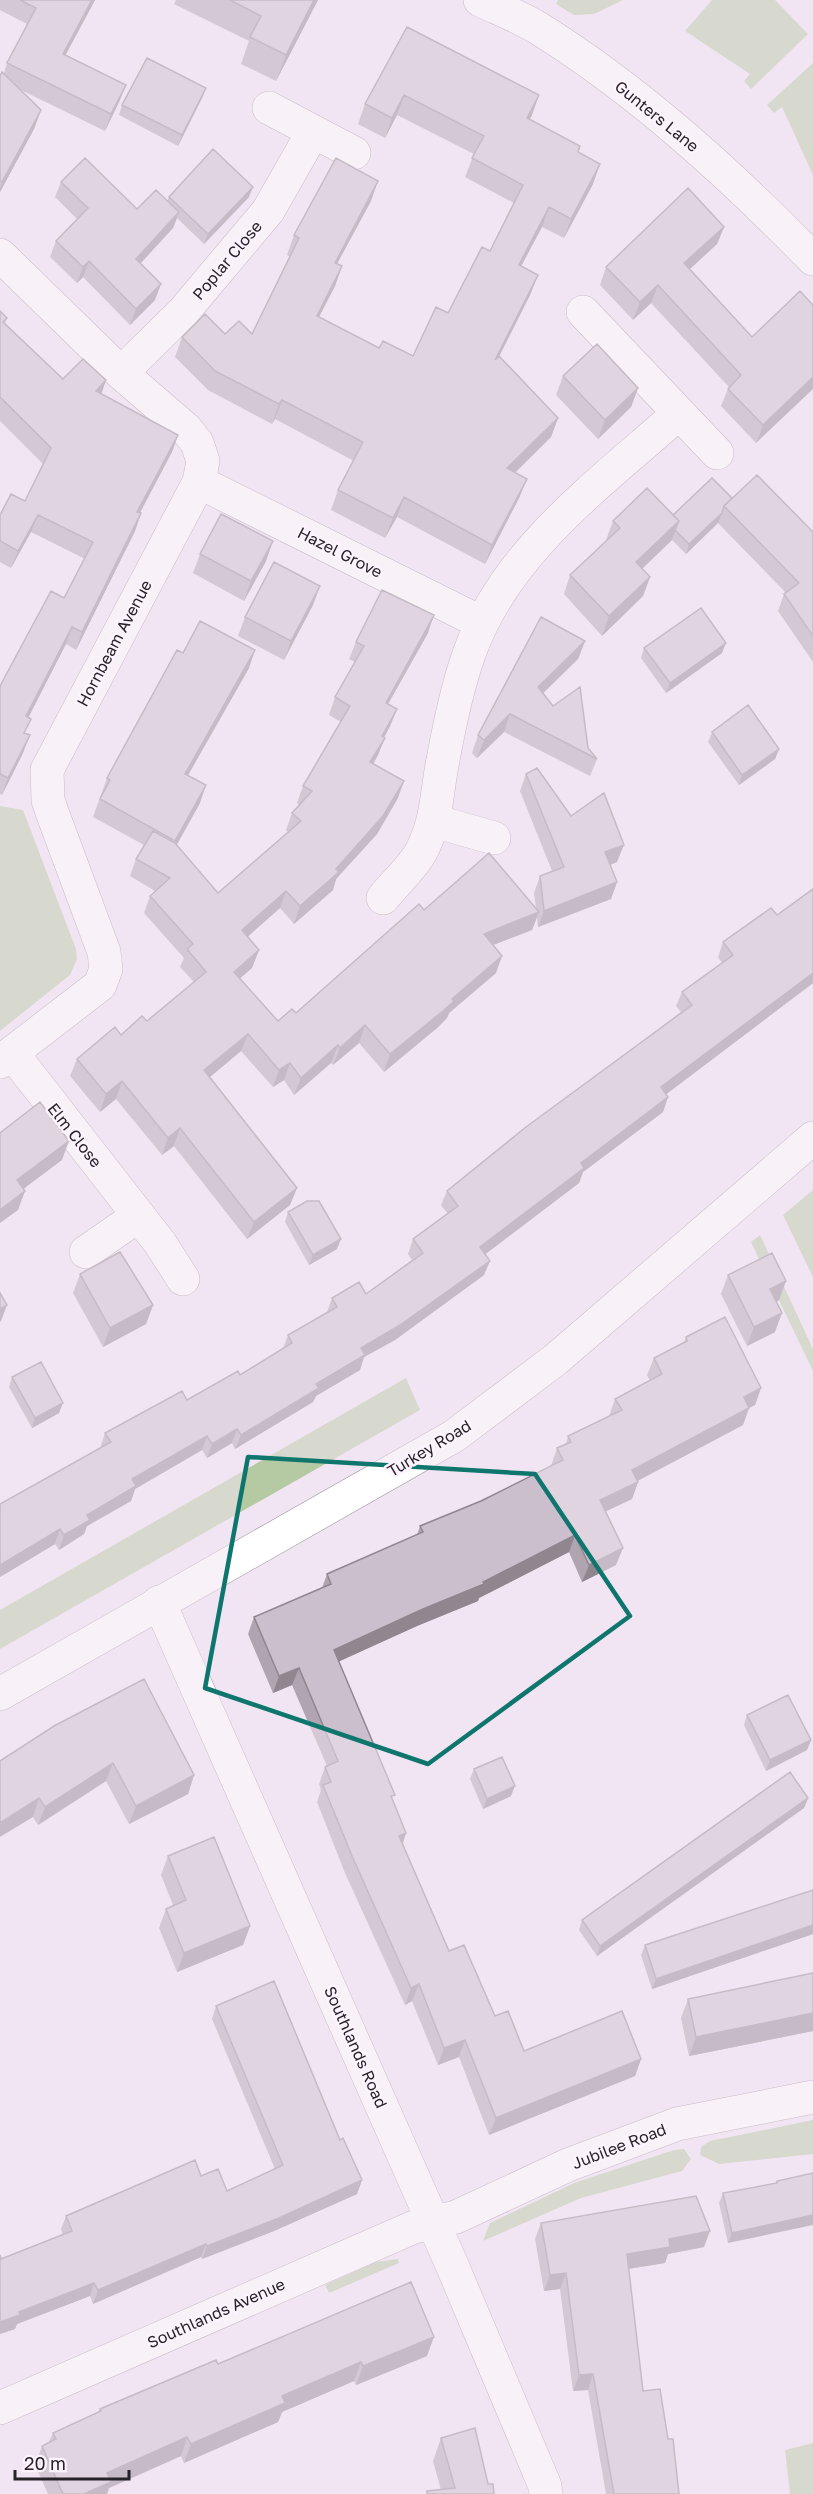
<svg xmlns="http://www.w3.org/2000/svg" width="813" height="2494" font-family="'Golos Text',sans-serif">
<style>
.green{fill:#b5c9a3}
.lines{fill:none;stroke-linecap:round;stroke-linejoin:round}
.minor-casing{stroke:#968a97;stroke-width:34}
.tertiary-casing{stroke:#968a97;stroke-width:34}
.minor{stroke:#fff;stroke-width:33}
.tertiary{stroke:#fff;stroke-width:33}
.wall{fill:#afa4b0}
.shaded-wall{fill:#8f8690}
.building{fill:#ccbfcd;stroke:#8f8690;stroke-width:1.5}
.marked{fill:none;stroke:#0f766e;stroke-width:4.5;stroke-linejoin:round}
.labels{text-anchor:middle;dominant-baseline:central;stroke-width:5;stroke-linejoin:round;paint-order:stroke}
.street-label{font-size:16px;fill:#282328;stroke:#fdf3fe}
</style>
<rect width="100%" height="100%" fill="#f2e5f3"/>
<path class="green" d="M558,0H623L594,14L574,15L556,4Z
M712,0H775L808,34L751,89L744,81L750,74L685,31Z
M813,63V175L782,107L774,113L767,105Z
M0,806L23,810L76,949L77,959L70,975L0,1031Z
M813,1190V1277L783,1215Z
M760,1235L813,1349V1371L751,1242Z
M406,1378L420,1410L0,1649V1610Z
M813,2120V2154L719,2164L700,2155L701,2147L710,2141Z
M684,2149L691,2159L682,2171L581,2198L483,2241L490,2223L574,2183L674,2150Z
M398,2259L399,2263L329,2293L325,2285L376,2262Z
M813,2443V2494H790L785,2450Z"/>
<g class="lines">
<g class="minor-casing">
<path id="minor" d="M269,108L354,153
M0,255L121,373L186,429L197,443L203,461L199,482L47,770L48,800L52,812L104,952L106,969L100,985L0,1062
M583,312L717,453
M121,373L183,312L268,211L313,132
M199,482L482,623
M434,821L494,838
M383,898C395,883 412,868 421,852C438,819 436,794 443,760C449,727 458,685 469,654C505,551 601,483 679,413
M12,1053L160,1243L183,1279
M86,1252L138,1216
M159,1602L452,2265L545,2486L546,2494
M0,2408L414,2227L456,2217L568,2165L677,2124L813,2097"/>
</g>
<g class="tertiary-casing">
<path id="tertiary" d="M480,0C499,9 520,17 538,28C639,91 730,174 813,259
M0,1694L454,1436L555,1360L813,1138"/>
</g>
<use href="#minor" class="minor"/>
<use href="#tertiary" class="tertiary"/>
</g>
<path class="wall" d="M0,0H95L65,55L126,85L119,102L105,131L19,89L41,110L34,129L0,192V76L4,73L7,63L27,24L0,10Z
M176,0H318L276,81L241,64L249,41L174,4Z
M407,27L532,115L530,119L578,153L593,184L564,238L542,227L521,266L538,275L530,295L499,357L558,418L551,437L515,473L527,479L519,498L485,564L397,517L385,538L331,510L338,490L354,461L275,419L272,424L208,390L175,357L182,337L225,334H252L290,257L287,255L294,235L371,201L337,264L342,266L335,286L319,317L379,348L413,356L448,313L490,251L514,203L465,177L474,154L397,115L385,138L358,124L365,104Z
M206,88L202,98L178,146L119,115L122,105Z
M61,182L137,209L167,201L169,197H249L204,244L177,218L173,228L140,263L155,300L130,325L83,277L77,283L50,257L56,241L77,219L55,197Z
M724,227L717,244L690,269L752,337L813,305L756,443L721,406L728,389L729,387L651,303L633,320L600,285L606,267Z
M0,311L7,318L5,323L63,379L106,380L101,394L178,435L172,452L140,513H141L135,531L76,650L66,644L28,717L25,733L23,753L2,795L0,794V686L64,598L85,559L31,532L11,568L0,562V515L25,501L43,464L0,421Z
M563,376L638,388L631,407L598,439L556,395Z
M732,498L813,532V662L778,611L784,594L786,593L718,523L686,554L672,540L642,569L650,577L643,596L602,636L564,594L570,575L607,541L606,540L613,521L673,515Z
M200,554L266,561L244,601L193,573Z
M313,605L284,660L238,636L245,617Z
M428,633L388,704L397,709L390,726L384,738L378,755L373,764L398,798L377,834L336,879L333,890L294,924L280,908L247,937L259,950L252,968L240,978L278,1021L296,1013L424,910L536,909L534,893L540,876L552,871L520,791L526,774L617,862L610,865L617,882L611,899L538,927L537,917L532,930L493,945L496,973L449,1013L447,1018L437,1028L384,1072L359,1043L333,1065L331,1063L294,1095L284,1080L273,1087L241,1051L210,1077L297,1188L290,1205L247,1239L174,1146L162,1155L116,1099L100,1112L70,1076L77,1059L147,1021L194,982L180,967L184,958L144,913L150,896L155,891L130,876L136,859L144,845L93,817L107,778L183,653L249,668L188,775L200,803L176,845L218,893L288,832L286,830L292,813L299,805L297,803L303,786L341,722L329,715L335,697L355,662L349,659L356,642Z
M585,641L578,659L543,693L597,759L590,776L504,732L477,758L472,753L478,735Z
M644,648L722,653L666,693L641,658Z
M712,732L779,749L775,759L739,785L708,742Z
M813,889V983L666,1094L668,1097L663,1112L583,1172L579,1183L485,1254L484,1275L395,1340L364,1357L360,1370L316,1396L313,1402L235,1449L232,1443L207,1458L202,1450L135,1489L131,1501L87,1526L84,1534L59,1550L55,1544L0,1577L100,1448L105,1433L187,1400L240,1375L283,1349L288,1335L327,1312L332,1298L366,1294L412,1260L408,1254L413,1239L448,1214L441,1205L447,1191L681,1012L676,1006L682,992L722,963L718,957L723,942L777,915Z
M288,1212L337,1249L309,1265L285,1222Z
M80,1274L153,1305L146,1324L103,1347L73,1293Z
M728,1275L786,1281L779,1300L776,1302L775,1332L747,1346L721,1294Z
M686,1337L761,1388L755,1405L749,1408L743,1425L637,1481L638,1482L632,1499L605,1512L616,1565L582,1582L569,1552L479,1598L478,1601L417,1626L339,1661L406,1833L403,1844L449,1951L495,2016L524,2051L641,2059L635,2076L489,2135L459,2057L438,2065L412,2001L405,2005L345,1873L317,1802L321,1790L319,1784L325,1767L327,1766L292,1685L273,1693L248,1634L254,1617L322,1588L327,1574L417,1535L420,1526L481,1501L551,1466L557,1448L566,1444L568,1436L609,1416L615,1399L650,1381L647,1375L654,1358L684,1343Z
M12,1377L59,1413L32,1428L9,1387Z
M747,1715L811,1740L807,1750L766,1771L744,1725Z
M54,1726L194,1775L188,1794L129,1824L106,1781L38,1825L33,1817Z
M474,1769L511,1796L483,1809L470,1779Z
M808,1798L804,1808L597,1956L579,1930L582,1920Z
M168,1856L250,1926L243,1945L177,1972L159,1928L166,1909L173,1905L161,1875Z
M813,1890V1934L652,1989L641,1955L645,1945Z
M813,1973V2031L689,2056L681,2018L688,1999Z
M216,2006L340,2140L362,2180L357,2194L274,2231L202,2259L201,2257L93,2304L90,2296L17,2324L15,2329L0,2334V2255L1,2259L63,2235L61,2229L66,2216L201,2176L227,2191L275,2169L212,2019Z
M813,2173L728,2243L719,2203L723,2193L776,2183L777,2181Z
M541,2223L704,2247L668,2254L665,2263L628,2269L643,2391L668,2439L679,2494H606L588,2390L573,2391L560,2289L544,2291L535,2239Z
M427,2356L356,2385L354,2381L282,2412L278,2422L184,2463L181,2456L109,2488L107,2494H48L35,2465L42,2446L49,2442L53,2433L98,2412L100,2409L218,2364Z
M441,2438L488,2484L494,2494H426L427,2491L441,2490L433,2461Z"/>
<path class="shaded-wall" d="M92,0H95L57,71L63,54Z
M314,0H318L276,81L286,55Z
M126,85L119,102L105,131L111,114Z
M206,88L202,98L178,146L182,135Z
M404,95L397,115L385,138L392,118Z
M539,95L532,115L520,137L527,118Z
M41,110L34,129L0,192V188L2,182Z
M600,164L593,184L564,238L571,219Z
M378,181L371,201L327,282L335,263Z
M253,187L249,197L204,244L208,234Z
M549,207L542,227L511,285L519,265Z
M179,212L173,228L130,275L136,259Z
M724,227L717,244L678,280L684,263Z
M89,261L83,277L77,283L83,267Z
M342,266L335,286L309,336L317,316Z
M538,275L530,295L487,380L495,360Z
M161,284L155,300L130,325L136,309Z
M658,285L651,303L633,320L640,302Z
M813,377V389L756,443L763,425Z
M106,380L100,398L96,391Z
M638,388L631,407L598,439L605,420Z
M282,400L275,419L272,424L279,404Z
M558,418L551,437L499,488L507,468Z
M178,435L172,452L131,529L137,512Z
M527,479L519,498L485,564L492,545Z
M404,497L397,517L385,538L393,518Z
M141,513L135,531L76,650L82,632Z
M722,513L718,523L686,554L689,544Z
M38,515L31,532L11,568L18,551Z
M679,521L672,540L629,581L636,562Z
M273,541L266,561L244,601L251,581Z
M650,577L643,596L602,636L609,616Z
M320,586L313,605L284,660L291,641Z
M434,615L428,633L379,720L386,703Z
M72,627L66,644L20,734L26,716Z
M585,641L578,659L531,705L538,687Z
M726,643L722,653L666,693L670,683Z
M255,650L249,668L179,791L185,774Z
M397,709L390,726L375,754L382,736Z
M510,714L504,732L477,758L484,740Z
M30,735L23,753L2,795L8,778Z
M385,738L378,755L364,780L370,762Z
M779,749L775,759L739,785L742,775Z
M404,781L398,798L377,834L336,879L333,890L294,924L300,906Z
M206,785L200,803L169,859L175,841Z
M624,845L617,862L599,869L605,852Z
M617,882L611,899L538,927L544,911Z
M286,891L280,908L235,948L242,930Z
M539,912L532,930L477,951L484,934Z
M259,950L252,968L228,989L234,972Z
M502,956L496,973L449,1013L447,1018L437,1028L384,1072L390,1054L452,999Z
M813,973V983L656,1102L661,1087Z
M365,1025L359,1043L333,1065L340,1048Z
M248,1034L241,1051L198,1087L204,1070Z
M338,1045L331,1063L294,1095L301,1078Z
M290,1063L284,1080L273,1087L279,1070Z
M122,1081L116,1099L100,1112L106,1094Z
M668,1097L663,1112L583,1172L579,1183L475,1262L480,1247L581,1163Z
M180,1128L174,1146L162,1155L168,1138Z
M69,1141L62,1160L10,1199L17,1180Z
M297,1188L290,1205L247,1239L254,1222Z
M25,1191L18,1210L0,1223V1210Z
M341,1239L337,1249L309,1265L313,1255Z
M490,1261L484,1275L395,1340L364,1357L360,1370L316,1396L313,1402L235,1449L241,1435L316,1384L361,1348Z
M786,1281L779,1300L763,1308L770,1289Z
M7,1305L1,1321L0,1322V1309Z
M153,1305L146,1324L103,1347L110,1328Z
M782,1313L775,1332L747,1346L754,1327Z
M761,1388L755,1405L737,1414L744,1397Z
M63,1403L59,1413L32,1428L35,1418Z
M749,1408L743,1425L626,1487L632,1470Z
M237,1429L232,1443L207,1458L212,1444Z
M207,1436L202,1450L135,1489L131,1501L87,1526L84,1534L59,1550L64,1535L87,1515L132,1479Z
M638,1482L632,1499L593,1517L600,1500Z
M60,1529L55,1544L0,1577V1565Z
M575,1535L569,1552L479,1598L478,1601L417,1626L327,1667L334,1650L483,1582Z
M623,1548L616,1565L582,1582L589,1565Z
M299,1668L292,1685L273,1693L279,1676Z
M811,1740L807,1750L766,1771L770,1760Z
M113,1763L106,1781L38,1825L45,1807Z
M194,1775L188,1794L129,1824L136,1806Z
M515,1786L511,1796L483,1809L487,1799Z
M39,1798L33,1817L0,1837V1823Z
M808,1798L804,1808L597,1956L600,1946Z
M406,1833L400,1850L399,1836Z
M813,1925V1934L652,1989L656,1979Z
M250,1926L243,1945L177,1972L184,1953Z
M419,1984L412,2001L405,2005L411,1988Z
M813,2013V2031L689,2056L696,2037Z
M465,2040L459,2057L438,2065L444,2048Z
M641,2059L635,2076L489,2135L496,2118Z
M362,2180L357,2194L274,2231L202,2259L207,2246Z
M813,2215V2225L728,2243L732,2233Z
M710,2231L704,2247L668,2254L665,2263L621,2270L627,2254L669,2239Z
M206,2244L201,2257L93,2304L98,2290Z
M566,2273L560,2289L544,2291L550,2275Z
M94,2283L90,2296L17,2324L15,2329L0,2334V2322L19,2312Z
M434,2337L427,2356L356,2385L363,2366Z
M361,2362L354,2381L282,2412L278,2422L184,2463L191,2444L282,2396Z
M593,2374L588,2390L573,2391L579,2375Z
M187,2437L181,2456L109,2488L107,2494H84L107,2473Z"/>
<path class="building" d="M20,0H92L63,54L126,85L111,114L7,63L36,8Z
M230,0H314L286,55L250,37L261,16Z
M407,27L539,95L527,118L580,146L578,152L600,164L571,219L549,207L519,265L538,275L495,360L499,356L558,418L507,468L527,479L492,545L404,497L393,518L338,490L363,442L282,400L279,404L215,371L182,337L205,314L225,334L239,321L252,334L299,238L294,235L336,158L378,181L335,263L342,266L317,316L379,348L383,341L413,356L436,307L448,313L482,247L490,251L523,185L472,158L484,136L404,95L392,118L365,104Z
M147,58L206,88L182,135L122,105Z
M2,72L41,110L2,182L0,181V76Z
M213,149L253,187L208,234L169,197Z
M85,158L137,209L156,190L179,212L136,259L161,284L136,309L89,261L83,267L56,241L88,208L61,182Z
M688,188L724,227L684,263L752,337L800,291L813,305V377L763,425L728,389L741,375L658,285L640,302L606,267Z
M0,311L7,318L3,322L63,379L83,359L106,380L96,391L178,435L137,512L141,513L82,632L72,627L26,716L31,719L24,733L30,735L8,778L0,774V686L51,591L64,598L93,542L38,515L18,551L0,541V515L11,494L25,501L51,448L0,397Z
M597,344L638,388L605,420L563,376Z
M757,475L813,532V636L784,594L799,583L724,506Z
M712,478L732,498L724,506L722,513L689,544L675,530L679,521L673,515Z
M647,488L679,521L636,562L650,577L609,616L570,575L620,528L613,521Z
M221,514L273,541L251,581L200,554Z
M274,562L320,586L291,641L245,617Z
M382,590L434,615L386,703L397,709L382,736L385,738L370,762L404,781L383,816L336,869L339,872L300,906L286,891L242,930L259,950L234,972L278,1021L292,1009L296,1013L419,904L424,910L489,853L539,912L484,934L502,956L452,999L454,1001L443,1011L390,1054L365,1025L340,1048L338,1045L301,1078L290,1063L279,1070L248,1034L204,1070L297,1188L254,1222L180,1128L168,1138L122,1081L106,1094L77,1059L115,1027L121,1035L142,1016L147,1021L206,972L187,949L193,944L150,896L170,878L136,859L153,831L175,843L218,893L301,821L292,813L312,791L303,786L350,706L335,697L364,646L356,642Z
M701,608L726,643L670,683L644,648Z
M541,617L585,641L538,687L553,706L580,687L588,748L597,759L510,714L484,740L478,735Z
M200,621L255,650L185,774L206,785L175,841L100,799L110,780L107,778L177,650L183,653Z
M748,705L779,749L742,775L712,732Z
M537,768L571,816L604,793L624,845L605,852L617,882L544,911L540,876L564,867L526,774Z
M813,889V973L661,1087L668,1097L581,1163L584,1168L480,1247L490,1261L400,1325L361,1348L365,1355L316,1384L319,1388L241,1435L237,1429L212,1444L207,1436L132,1479L136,1486L87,1515L90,1520L64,1535L60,1529L0,1565V1504L111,1442L105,1433L182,1391L187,1400L238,1371L240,1375L292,1343L288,1335L337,1307L332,1298L359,1282L366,1294L423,1253L413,1239L458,1206L447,1191L526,1127L692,1005L682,992L733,955L723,942L771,908L777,915Z
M40,1102L69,1141L17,1180L25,1191L0,1210V1133Z
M307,1201H319L341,1239L313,1255L288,1212Z
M120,1252L153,1305L110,1328L80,1274Z
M772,1253L786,1281L770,1289L782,1313L754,1327L728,1275Z
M0,1293L7,1305L0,1309Z
M725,1317L761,1388L744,1397L749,1408L632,1470L638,1482L600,1500L623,1548L589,1565L575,1535L483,1582L484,1584L423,1609L334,1650L395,1795L391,1796L406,1833L399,1836L449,1951L464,1945L495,2016L508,2011L524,2051L622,2011L641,2059L496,2118L465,2040L444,2048L419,1984L411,1988L352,1856L323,1785L331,1782L325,1767L338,1761L299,1668L279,1676L254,1617L331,1584L327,1574L423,1532L420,1526L481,1501L563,1460L557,1448L571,1442L568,1436L622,1410L615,1399L662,1374L654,1358L687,1341L686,1337Z
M41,1362L63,1403L35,1418L12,1377Z
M144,1679L194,1775L136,1806L113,1763L45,1807L39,1798L0,1823V1761L54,1726Z
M788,1695L811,1740L770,1760L747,1715Z
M502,1757L515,1786L487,1799L474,1769Z
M790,1772L808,1798L600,1946L582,1920Z
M214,1837L250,1926L184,1953L166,1909L186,1900L168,1856Z
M813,1890V1925L656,1979L645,1945Z
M813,1973V2013L696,2037L688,1999Z
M274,1981L340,2140L343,2138L362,2180L279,2218L207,2246L206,2244L98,2290L94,2283L19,2312L20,2315L0,2322V2255L1,2259L72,2231L66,2216L195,2160L201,2176L218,2169L227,2191L283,2165L216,2006Z
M813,2173V2215L732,2233L723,2193L777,2183V2181Z
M696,2196L710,2231L669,2239L670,2247L627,2254L643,2391L660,2389L668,2439H673L679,2494H614L593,2374L579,2375L566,2273L550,2275L541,2223Z
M411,2282L434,2337L363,2366L361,2362L282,2396L285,2403L191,2444L187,2437L107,2473L111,2482L84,2494H63L42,2446L56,2439L53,2433L101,2411L100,2409L216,2360L218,2364Z
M475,2428L488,2484H493L494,2494H427V2491L455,2488L441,2438Z"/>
<path d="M0 0H813V2494H0ZM248,1457L535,1474L630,1616L428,1764L205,1688Z" fill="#f2e5f3" fill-opacity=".55" fill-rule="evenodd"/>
<path class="marked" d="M248,1457L535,1474L630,1616L428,1764L205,1688Z"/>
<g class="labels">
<g class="street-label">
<text transform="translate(657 116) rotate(39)">Gunters Lane</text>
<text transform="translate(227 260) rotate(-50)">Poplar Close</text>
<text transform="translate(340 552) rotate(27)">Hazel Grove</text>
<text transform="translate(114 643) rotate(-62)">Hornbeam Avenue</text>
<text transform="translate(75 1135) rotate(52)">Elm Close</text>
<text transform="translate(429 1448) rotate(-31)">Turkey Road</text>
<text transform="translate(356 2047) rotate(66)">Southlands Road</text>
<text transform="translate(619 2146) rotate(-21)">Jubilee Road</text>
<text transform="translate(216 2313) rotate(-24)">Southlands Avenue</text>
</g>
</g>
<path d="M15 2470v9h114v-9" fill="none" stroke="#282328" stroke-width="3"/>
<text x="24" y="2470" font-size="18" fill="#282328" stroke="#fdf3fe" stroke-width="4.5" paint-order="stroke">20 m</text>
</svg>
